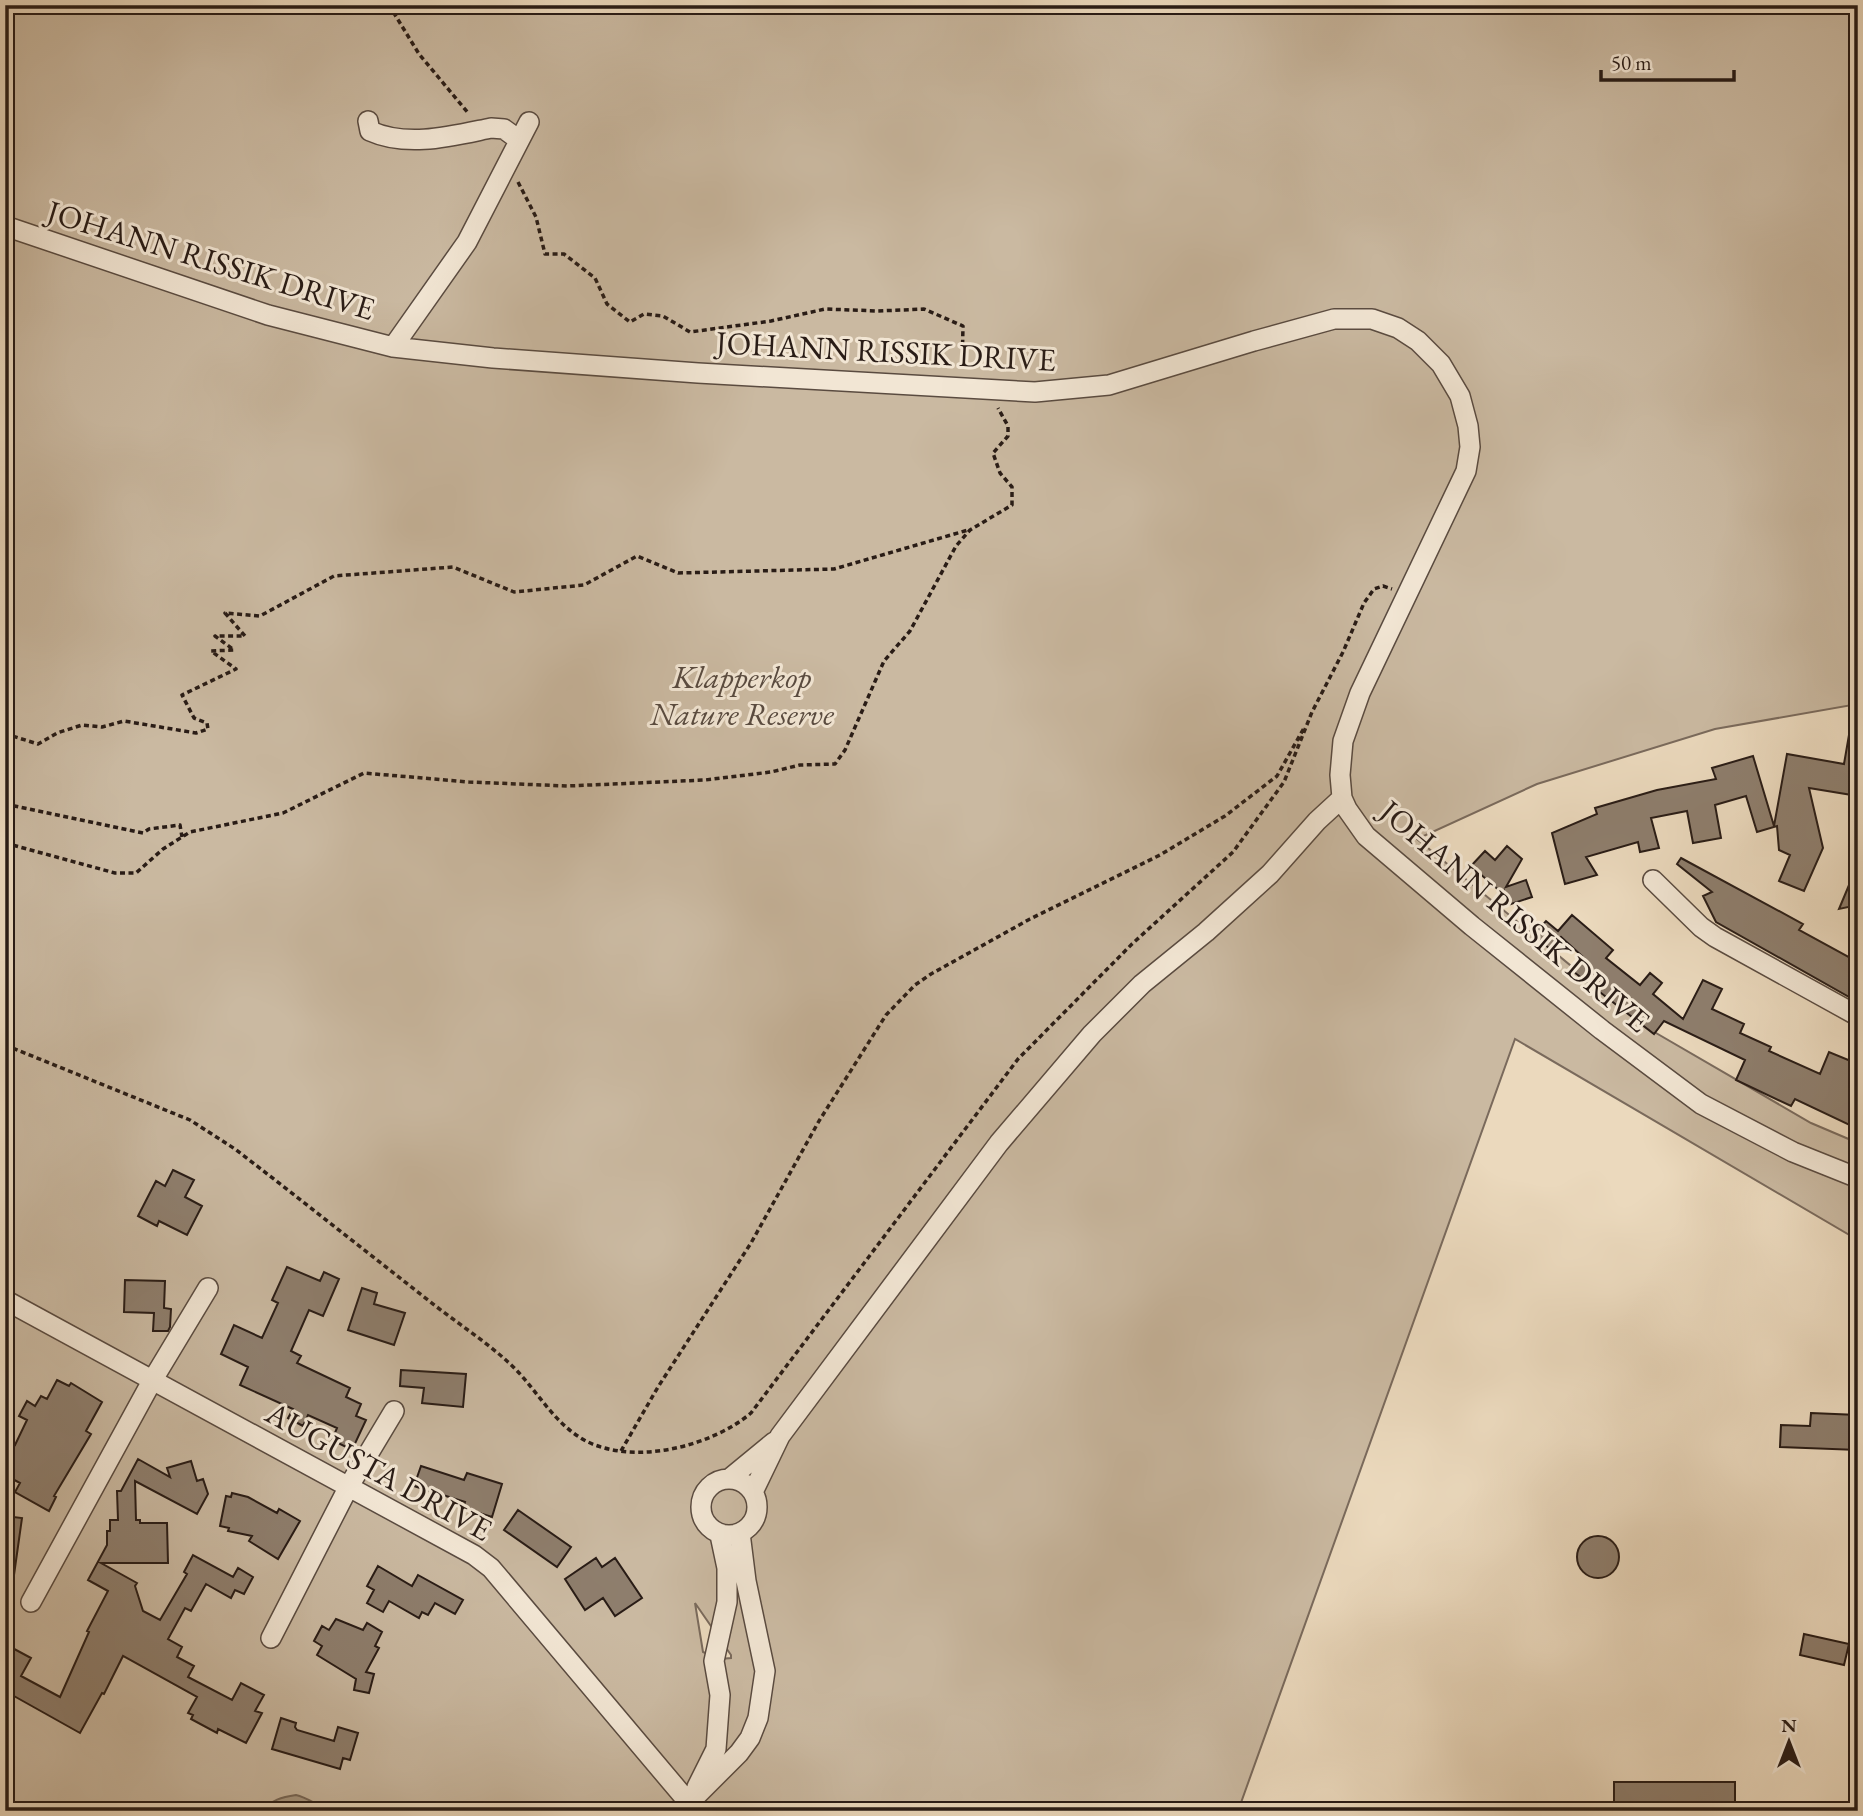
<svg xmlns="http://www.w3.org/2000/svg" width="1863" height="1816" font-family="'EB Garamond',serif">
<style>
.green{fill:#cab9a1;stroke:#7a6a5c;stroke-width:2;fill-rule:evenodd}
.water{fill:#a99984;stroke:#766758;stroke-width:2}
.building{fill:#8e7e6d;stroke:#291c16;stroke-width:2}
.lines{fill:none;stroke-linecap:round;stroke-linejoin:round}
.minor-casing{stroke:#5a4b40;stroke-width:22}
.path{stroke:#291c16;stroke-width:3.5;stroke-dasharray:5 3.5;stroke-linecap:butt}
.minor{stroke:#f2e6d4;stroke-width:19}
.labels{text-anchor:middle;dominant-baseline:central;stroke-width:6;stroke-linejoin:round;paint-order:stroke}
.street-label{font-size:32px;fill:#291c16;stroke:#f2e6d4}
.park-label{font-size:32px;font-style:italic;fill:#594b40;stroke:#f2e6d4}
</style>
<rect width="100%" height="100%" fill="#ebd9bd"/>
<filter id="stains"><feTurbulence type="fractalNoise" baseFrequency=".00286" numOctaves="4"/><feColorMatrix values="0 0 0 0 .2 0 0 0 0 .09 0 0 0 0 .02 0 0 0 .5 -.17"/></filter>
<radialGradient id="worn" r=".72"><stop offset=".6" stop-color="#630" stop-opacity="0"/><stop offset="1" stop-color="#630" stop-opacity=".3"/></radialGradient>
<path class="green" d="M5,5H1858V704L1715,729L1537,784L1417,839L1644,1026L1811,1123L1858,1143V1240L1515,1039L1238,1811H5ZM695,1603L731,1655V1658L719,1659L703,1652Z"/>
<path class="water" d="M296,1795C310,1798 320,1809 335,1811H262C272,1800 281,1797 296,1795Z"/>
<path class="building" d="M1850,729L1858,730V796L1809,788L1823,848L1804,891L1779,881L1790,855L1779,850L1777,826L1757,832L1746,796L1715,805L1721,838L1693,843L1687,811L1651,818L1659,848L1640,852L1638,842L1586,857L1597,875L1565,884L1552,833L1597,814L1595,808L1657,790L1716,779L1712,768L1753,756L1774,826L1787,754L1844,764Z
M1507,846L1522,859L1506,887L1526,880L1532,897L1508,905L1504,891L1502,893L1471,866L1485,851L1495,860Z
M1681,858L1803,924L1799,930L1858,962V1002L1716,922L1703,896L1712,892L1677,864Z
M1857,866L1858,905L1839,909Z
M1572,915L1613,950L1606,958L1640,985L1650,973L1662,983L1653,994L1683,1019L1703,980L1722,989L1712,1009L1744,1024L1740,1033L1771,1047L1769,1051L1820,1074L1829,1052L1858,1064V1129L1795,1099L1791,1106L1736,1080L1745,1060L1664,1021L1654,1034L1570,969L1582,956L1561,937L1550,949L1533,935L1546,921L1558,931Z
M173,1170L194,1180L185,1197L202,1206L187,1235L159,1221L157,1226L138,1216L156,1181L165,1186Z
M287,1267L320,1281L324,1272L339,1279L323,1316L309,1310L291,1351L301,1356L297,1363L350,1388L346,1397L361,1404L356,1416L366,1420L352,1450L332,1440L337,1428L308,1415L303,1426L288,1418L293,1409L240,1385L248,1367L221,1354L234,1325L262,1338L278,1303L272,1300Z
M125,1280L165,1281L164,1308L171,1309L170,1327L168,1331H153L154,1313L124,1312Z
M362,1288L377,1293L374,1304L405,1313L394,1345L348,1330Z
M401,1370L466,1374L463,1407L422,1403L424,1388L400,1386Z
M57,1380L69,1386L71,1383L102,1402L86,1431L91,1434L54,1496L56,1497L49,1511L15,1492L20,1483L5,1475V1439L15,1445L27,1420L19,1416L27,1401L35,1406L41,1396L47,1399Z
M1811,1413L1858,1415V1450L1780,1447L1781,1425L1810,1426Z
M138,1459L170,1477L167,1468L191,1461L197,1481L203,1479L208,1494L197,1514L135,1481L136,1520H140V1523H167L168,1563H101L137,1583L135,1586L143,1611L160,1620L187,1574L184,1572L193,1555L233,1577L238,1568L253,1577L244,1594L235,1590L231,1598L206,1584L191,1611L185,1608L168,1639L182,1647L177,1657L194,1666L188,1677L232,1700L241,1683L264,1695L255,1711L262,1713L246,1743L218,1729L217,1733L191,1719L193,1715L188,1713L197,1697L123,1656L104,1694L102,1693L80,1733L5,1691V1644L31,1658L21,1676L60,1697L89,1632L87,1631L108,1591L88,1580L107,1545V1531H110V1520H118L117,1491H121Z
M421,1466L464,1480L467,1473L502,1484L492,1517L463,1508L465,1502L414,1486Z
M232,1493L248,1497L277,1513L279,1509L300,1521L278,1559L249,1541L252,1536L228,1531L229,1528L220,1526L226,1496L231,1497Z
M518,1510L571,1547L557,1567L504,1530Z
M5,1516L22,1518L14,1575H5Z
M1577 1557a21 21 0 1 1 42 0a21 21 0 1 1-42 0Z
M596,1558L602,1567L615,1558L642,1598L615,1616L603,1598L585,1610L565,1579Z
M378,1566L412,1586L418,1575L463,1600L455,1614L435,1603L428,1615L422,1612L419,1618L389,1601L383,1612L367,1603L374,1590L367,1586Z
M336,1619L363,1630L367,1623L382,1632L375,1646L379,1648L366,1672L374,1674L369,1693L354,1690L356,1679L317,1655L322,1646L314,1641L322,1626L329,1630Z
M1804,1634L1849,1644L1844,1665L1800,1655Z
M281,1718L296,1723L295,1727L297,1730L334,1741L338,1727L358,1733L350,1760L343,1758L340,1769L272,1749Z
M1614,1782H1735V1811H1614Z"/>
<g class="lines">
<g class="minor-casing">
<path id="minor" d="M368,121L370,131C408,148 452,136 491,128L504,129L519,140
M5,226L268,315L393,347L493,358L698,373L1035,392L1109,385L1254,341L1334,319H1372L1398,328L1418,341L1441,364L1460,396L1468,426L1470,447L1466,471L1360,693L1343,741L1340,775L1342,798L1347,809L1366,836L1472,926L1602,1030L1701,1104L1793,1152L1858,1178
M393,347L467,242L529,122
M1653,880L1701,927L1715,937L1858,1016
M5,1300L474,1555L491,1568L689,1803L693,1811
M729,1479L774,1442
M701 1507a28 28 0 1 1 56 0a28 28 0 1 1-56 0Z
M753,1492L780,1436L999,1143L1092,1034L1142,984L1206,932L1270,874L1317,821L1342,798
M31,1602L152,1381L208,1288
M271,1638L349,1486L394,1411
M697,1787L716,1749L720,1695L714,1661L727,1602V1568L720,1535
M689,1803L739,1753L750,1738L758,1718L765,1671L746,1581L740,1533"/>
</g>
<path class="path" d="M389,5L419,54L469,114
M518,182L536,217L545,254H564L595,278L607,304L630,322L644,314L663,316L690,332L771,321L825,309L878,311L924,309L963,326L962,369
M5,737L9,735L38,744L57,733L82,725L102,727L124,721L196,733L208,729L207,723L194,718L182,695L236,669L211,651L234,650L215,636H245L225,613L260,616L334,576L453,567L514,592L584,585L637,556L678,573L834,569L968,530
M5,804L143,833L149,829L180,825L182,837
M5,843L115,873H136L163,849L190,832L283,813L364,773L469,782L567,786L705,780L771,772L800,765L835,764L845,750L884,661L910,631L956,546L970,530L1012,505V487L1000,473L993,453L1008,436V426L998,408
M5,1045L190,1120L235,1149C300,1199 364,1250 428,1300C454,1321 484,1340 508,1362C536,1387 552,1423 586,1441C635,1466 712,1446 751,1413L1018,1059L1132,944L1233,852L1284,782L1312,712L1343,652L1364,603L1374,589L1383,586L1392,589
M621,1451L658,1387L751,1243L819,1121L886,1015L915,985L931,974L1030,919L1160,855L1225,816L1277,776L1304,728"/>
<use href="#minor" class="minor"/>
</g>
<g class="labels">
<g class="street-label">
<text transform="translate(211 260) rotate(17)">JOHANN RISSIK DRIVE</text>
<text transform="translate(886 351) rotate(3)">JOHANN RISSIK DRIVE</text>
<text transform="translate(1515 916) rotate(40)">JOHANN RISSIK DRIVE</text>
<text transform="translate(379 1471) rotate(29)">AUGUSTA DRIVE</text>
</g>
<g class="park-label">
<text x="742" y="677">Klapperkop<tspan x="742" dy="37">Nature Reserve</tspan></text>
</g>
</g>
<rect width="1863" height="1816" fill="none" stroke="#ebd9bd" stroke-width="28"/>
<rect x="7" y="7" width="1849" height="1802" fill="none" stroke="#291c16" stroke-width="3.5"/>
<rect x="14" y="14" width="1835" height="1788" fill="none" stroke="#291c16" stroke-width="2"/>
<g transform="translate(1789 1742)" stroke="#f2e6d4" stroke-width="5" paint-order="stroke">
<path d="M0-5L12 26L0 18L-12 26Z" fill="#291c16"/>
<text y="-10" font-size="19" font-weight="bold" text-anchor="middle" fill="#291c16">N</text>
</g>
<path d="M1601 70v10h133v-10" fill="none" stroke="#291c16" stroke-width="3.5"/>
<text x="1611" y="70" font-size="21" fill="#291c16" stroke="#f2e6d4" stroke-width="5" paint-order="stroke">50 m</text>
<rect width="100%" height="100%" filter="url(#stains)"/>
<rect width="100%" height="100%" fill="url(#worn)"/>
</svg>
